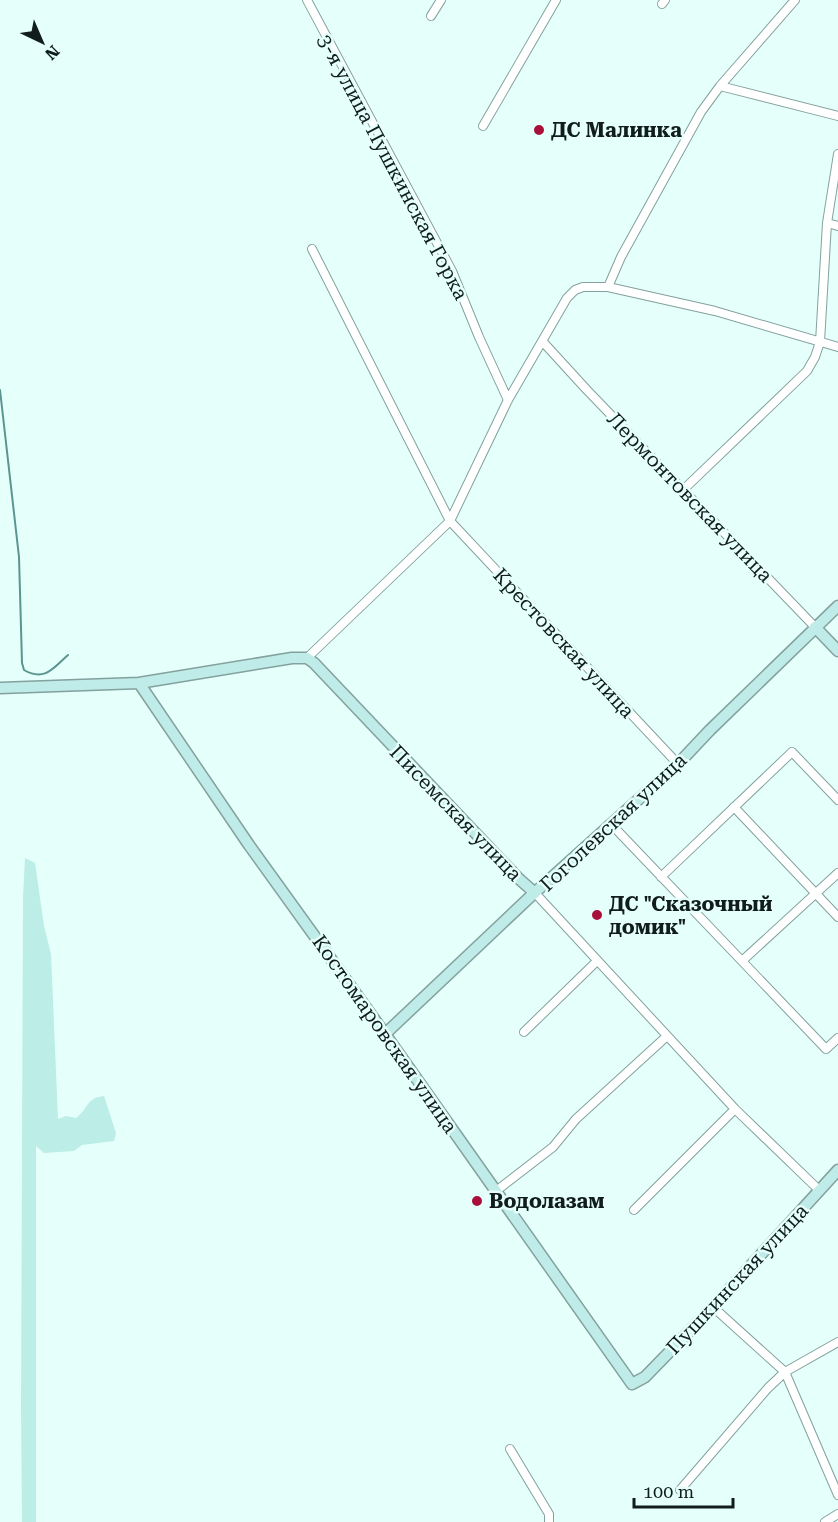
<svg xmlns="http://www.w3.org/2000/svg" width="838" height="1522" font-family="'Roboto Serif',serif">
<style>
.green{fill:#bcede7}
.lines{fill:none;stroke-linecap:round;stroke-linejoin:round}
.stream{stroke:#5a9590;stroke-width:2}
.street-casing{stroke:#83a19e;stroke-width:10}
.secondary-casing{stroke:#83a19e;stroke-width:13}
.street{stroke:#fff;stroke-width:8}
.secondary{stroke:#bfece8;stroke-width:10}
.poi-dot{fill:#a8103a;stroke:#e5fffb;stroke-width:2}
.labels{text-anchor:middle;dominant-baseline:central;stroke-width:5;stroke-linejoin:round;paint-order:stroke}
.poi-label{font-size:20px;font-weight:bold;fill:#111d1c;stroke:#e5fffb;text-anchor:start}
.street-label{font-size:20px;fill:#111d1c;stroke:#e5fffb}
</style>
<rect width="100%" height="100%" fill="#e5fffb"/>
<path class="green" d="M25,858L35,863L44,926L51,954L58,1119L66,1116L76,1118C89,1109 85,1098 104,1096L116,1133L114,1141L82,1145L74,1151L44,1153L36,1146V1522H22L21,1409L23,897Z"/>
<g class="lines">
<path class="stream" d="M0,390L19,557L22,663L24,670C45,682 53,668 68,655"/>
<g class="street-casing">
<path id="street" d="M307,0L452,271L479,337L508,400
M662,4L665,0
M431,16L441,0
M720,86L838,116
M483,126L556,0
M827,223L838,226
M312,249L450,521L678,764
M608,287L621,257L701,112L720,86L795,0
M543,342L586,389L815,627
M683,490L807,371L815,357L820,342L827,223L838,154
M307,658L450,521L508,400L567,298L575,290L583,287H608L715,311L838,347
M734,807L838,917
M611,824L826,1049L838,1038
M661,877L792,752L838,800
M535,893L735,1109L819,1190
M742,961L838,873
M524,1032L597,961
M496,1191L553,1147L576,1119L667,1036
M634,1210L735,1109
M713,1307L785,1372L838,1495
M510,1449L549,1514V1522
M680,1490L768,1388L785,1372L838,1342
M825,1522L838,1514"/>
</g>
<g class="secondary-casing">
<path id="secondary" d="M815,627L838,651
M139,683L249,845L385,1034L632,1384L645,1377L713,1307L838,1170
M0,688L139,683L292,658H307L314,663L518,878L535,893
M385,1034L531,896L678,764L710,730L838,606"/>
</g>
<use href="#street" class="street"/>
<use href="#secondary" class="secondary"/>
</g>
<g class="poi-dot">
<circle cx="539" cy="130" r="6"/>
<circle cx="597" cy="915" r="6"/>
<circle cx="477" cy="1201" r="6"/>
</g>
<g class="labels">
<g class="poi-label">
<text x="551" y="130">ДС Малинка</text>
<text x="609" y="904">ДС "Сказочный<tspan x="609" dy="23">домик"</tspan></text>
<text x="489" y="1201">Водолазам</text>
</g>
<g class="street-label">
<text transform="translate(393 167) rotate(62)">3-я улица Пушкинская Горка</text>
<text transform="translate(690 497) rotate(46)">Лермонтовская улица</text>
<text transform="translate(564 643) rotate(47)">Крестовская улица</text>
<text transform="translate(456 813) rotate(46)">Писемская улица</text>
<text transform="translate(613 822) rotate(-43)">Гоголевская улица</text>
<text transform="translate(385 1034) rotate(55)">Костомаровская улица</text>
<text transform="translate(737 1279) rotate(-47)">Пушкинская улица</text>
</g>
</g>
<g transform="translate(42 42) rotate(136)" stroke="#e5fffb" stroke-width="4.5" paint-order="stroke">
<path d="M0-4.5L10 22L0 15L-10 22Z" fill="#111d1c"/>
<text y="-9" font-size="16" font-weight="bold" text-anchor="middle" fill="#111d1c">N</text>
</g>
<path d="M634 1498v9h99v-9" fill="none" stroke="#111d1c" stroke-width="3"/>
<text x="643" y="1498" font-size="18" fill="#111d1c" stroke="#e5fffb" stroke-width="4.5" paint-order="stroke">100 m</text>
</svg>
